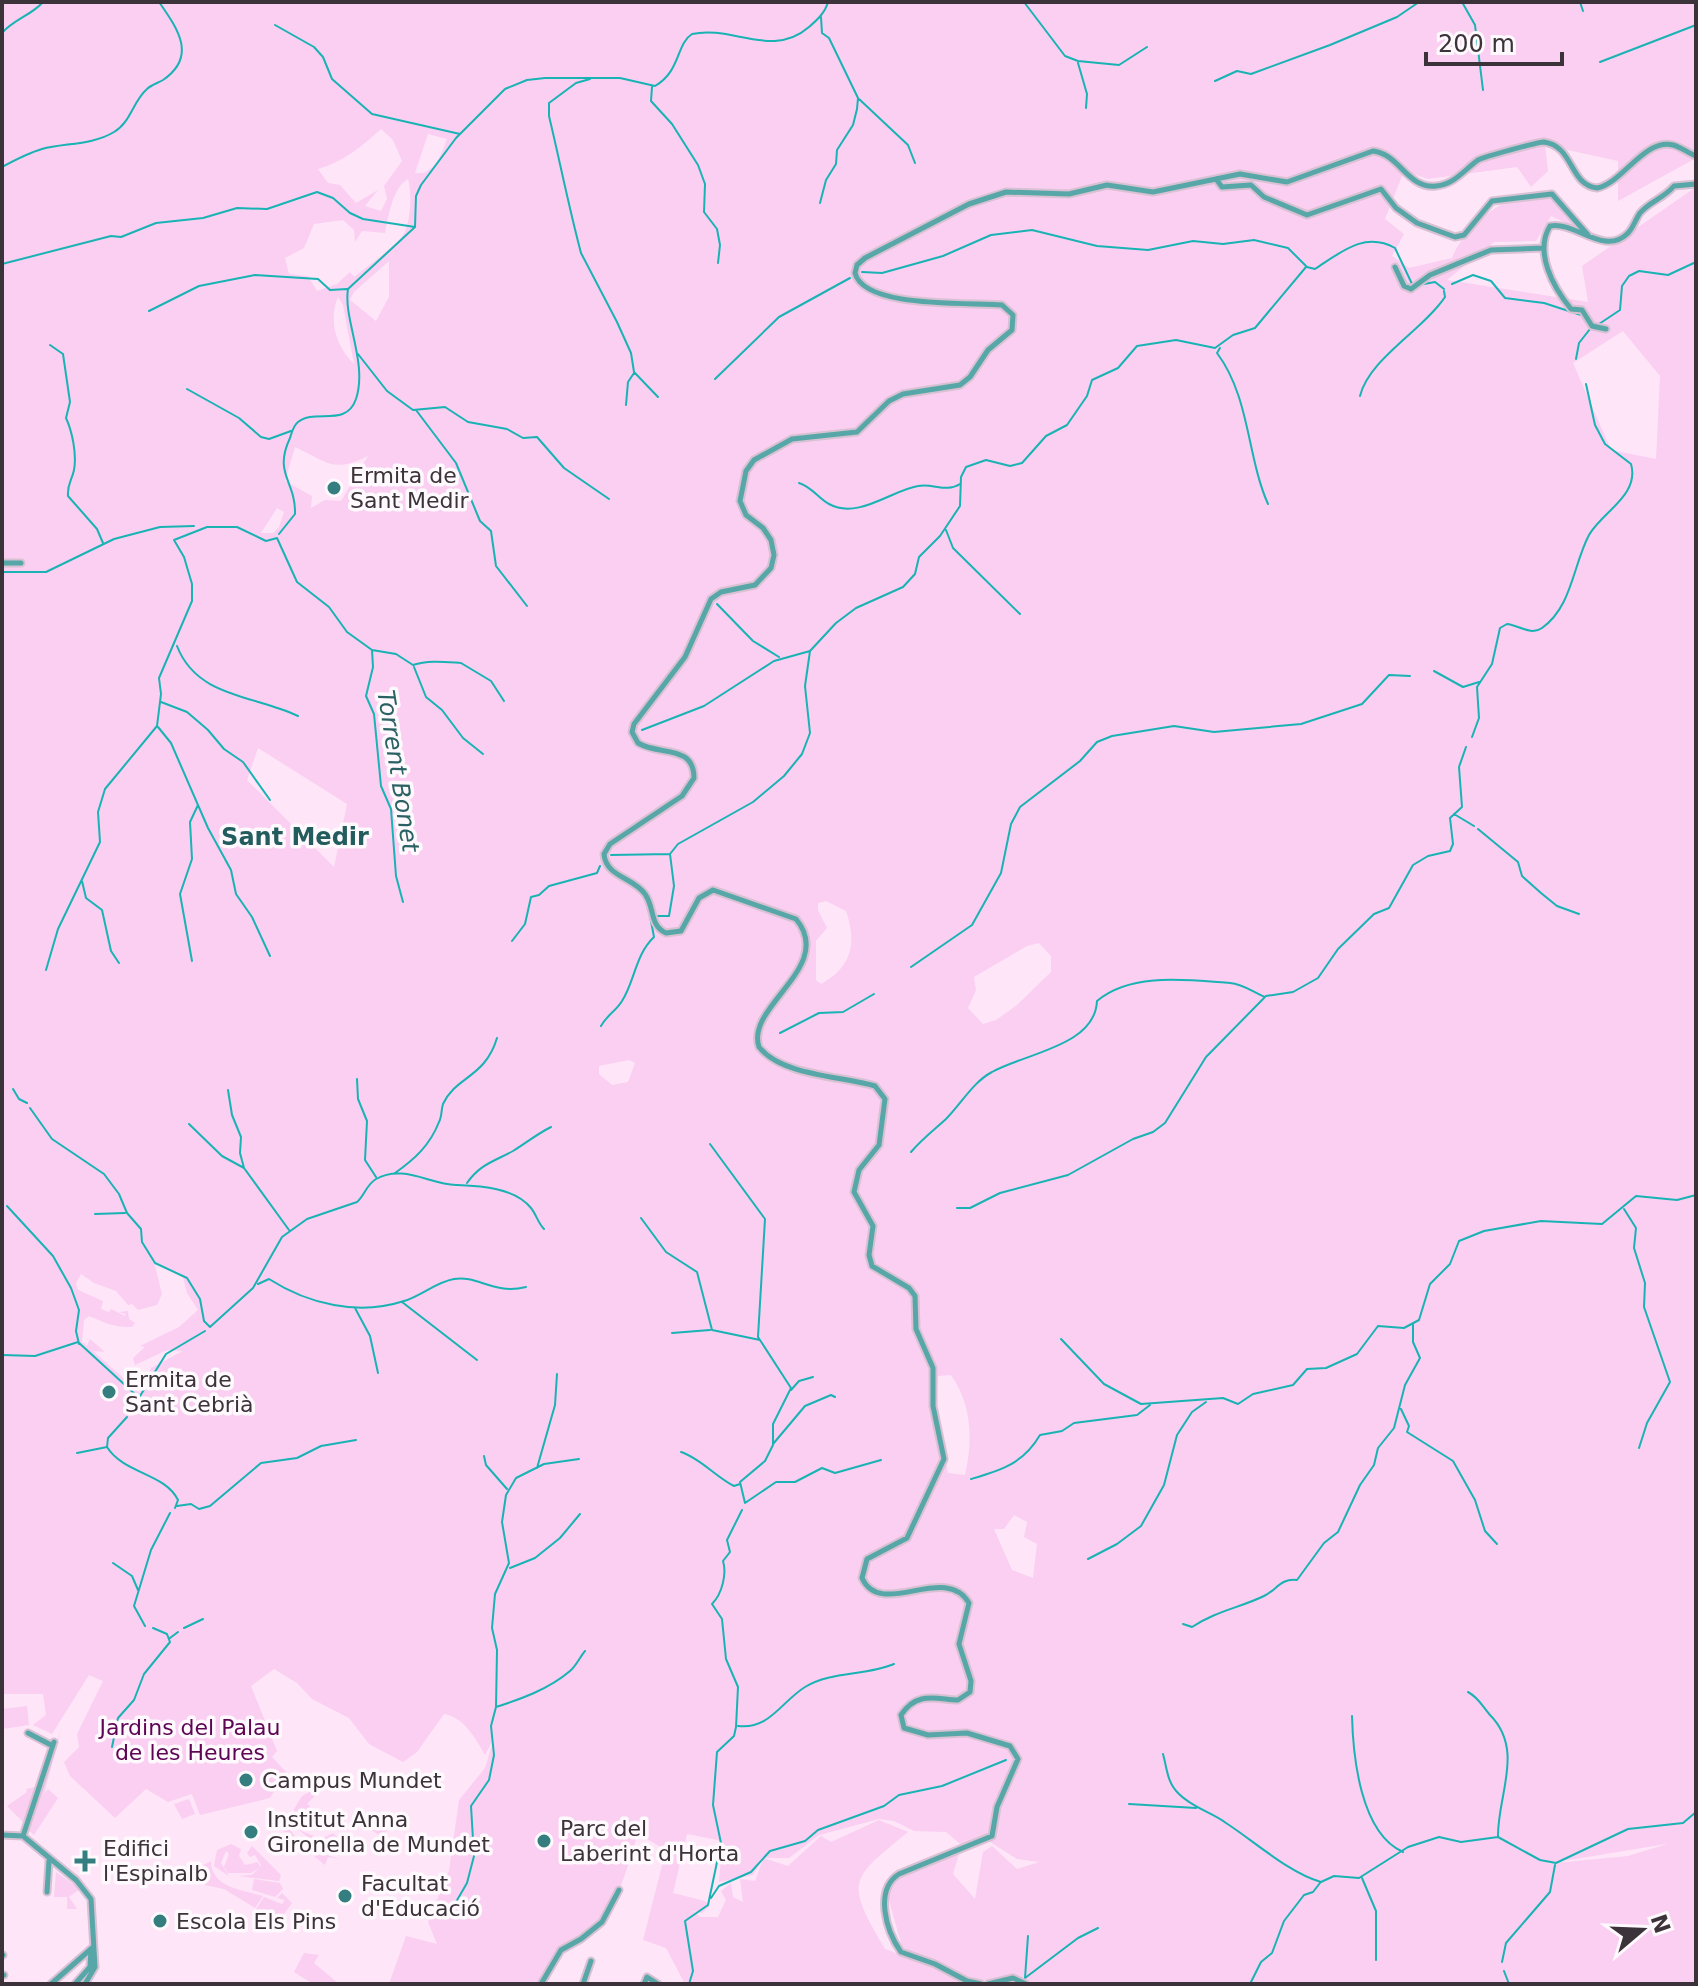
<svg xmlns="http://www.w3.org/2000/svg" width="1698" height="1986" font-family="'DejaVu Sans',sans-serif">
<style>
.green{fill:#facff1;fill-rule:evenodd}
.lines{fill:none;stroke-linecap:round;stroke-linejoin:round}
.stream{stroke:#19b3b4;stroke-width:2}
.minor-casing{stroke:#d7c1d2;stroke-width:9}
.minor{stroke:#57a7a8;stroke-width:5}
.poi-dot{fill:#357e7f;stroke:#fef9fd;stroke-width:3}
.labels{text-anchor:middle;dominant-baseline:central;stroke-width:7;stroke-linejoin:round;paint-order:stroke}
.poi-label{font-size:22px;fill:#3c323a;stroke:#fef9fd;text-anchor:start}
.park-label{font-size:22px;fill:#5d0454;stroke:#fef9fd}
.water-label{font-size:24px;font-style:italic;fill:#2a6162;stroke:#fef9fd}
.neighbourhood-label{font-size:24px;font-weight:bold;fill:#225c5d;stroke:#fef9fd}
</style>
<rect width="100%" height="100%" fill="#fee5f8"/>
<path class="green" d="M2,2H1696V158L1618,201V161L1545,145L1548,171L1531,187L1517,167L1428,179L1404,171L1385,219L1404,234L1392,256L1409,268L1452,258C1462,232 1495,201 1524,196C1534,195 1546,197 1556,198L1582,230L1551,216L1536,241L1494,242L1447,280L1588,302L1582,266L1696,187V1984H1029L1015,1975L995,1980H975L903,1950L887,1894L902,1875L959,1854L953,1874L975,1899L983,1852L992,1846L1017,1869L1039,1862L1017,1859L984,1838L960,1844L946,1832L914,1831L894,1821L879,1819L819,1835L789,1858H764L788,1866L821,1836L831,1842L879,1820L908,1832C849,1880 845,1881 885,1949L936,1967L968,1984H685L666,1948L643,1940L666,1850L638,1834C629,1858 622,1895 605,1914C579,1945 558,1942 539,1984H389L406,1936L437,1944L428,1922L449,1871L459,1800L485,1768L494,1738L485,1755C476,1739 464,1717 444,1714L417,1752L403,1762L369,1744L349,1718L312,1699L297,1683L274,1669L251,1686L277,1751L272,1757L286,1772L270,1798L200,1815L192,1794L168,1802L146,1789L115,1818L70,1776L64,1762L79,1747L77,1734L103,1681L89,1675L52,1734L33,1725L46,1715L43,1694H2ZM381,129L393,140L402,161L384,186L387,199L381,211L365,206L378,190L356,203L340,185L328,183L318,169C341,163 363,146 381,129ZM428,134L447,139C441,155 434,176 415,173ZM408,179C412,192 411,223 403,235C394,248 366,267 354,277L350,272L337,284L317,291L308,276L289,274L285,258L304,248L314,224L343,220L354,230L355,242L362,231L385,233C388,217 393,187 408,179ZM389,261V297L376,321L350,300L354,292ZM338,297L343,305L354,364C336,347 328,320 338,297ZM1623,331L1660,376L1656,459L1611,450L1573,363ZM295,447C329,463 333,473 368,456L341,501L325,500L311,508L312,496L285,481ZM277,508L284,512L279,527L273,533H261ZM258,748L347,804L334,867L247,780ZM826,901L846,911C857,943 852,967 821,984L816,980V941L827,928L818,910V903ZM1039,943L1051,956V972L1017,1005L996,1020L983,1024L968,1008L976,990L974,977L1027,946ZM629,1060L635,1063L628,1082L612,1085L599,1074V1066ZM154,1262L183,1277L187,1293L198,1310L179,1327L140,1346L145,1347L133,1358L135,1365L167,1350L183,1351L151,1368L140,1393L93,1351L105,1352L90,1339L87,1346L82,1342L84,1320L89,1316C103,1322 115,1328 132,1327L135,1323L129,1319L128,1311L119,1312L125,1314V1316L111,1309L109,1312L101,1309L103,1301L78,1290L76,1283L81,1274L94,1283L116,1291L128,1305L132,1304L138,1310L157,1305L162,1294ZM951,1375C972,1405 973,1440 965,1475L948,1473L936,1405L938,1376ZM1014,1515L1027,1522L1024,1537L1037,1544L1033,1578L1012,1570L994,1529H1004ZM687,1834L718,1840L722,1845L719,1882L753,1875L763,1859L755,1881L740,1879L743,1902L733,1897L731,1883L721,1891L726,1900L718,1917H700L693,1911L702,1913L710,1906L705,1901L673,1893ZM1667,1844L1628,1856L1545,1864L1666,1844Z
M27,1706L29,1725L2,1729V1709Z
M62,1727L44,1794L48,1789L58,1798L34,1835L28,1830Z
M35,1787L23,1822L7,1806L27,1792L26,1789Z
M313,1790L317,1793L307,1804L313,1809L296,1826L294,1809L302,1796Z
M189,1799L195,1814L182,1819L174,1804Z
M276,1812L286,1814C289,1844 315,1851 339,1859L328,1857L325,1865L266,1817Z
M367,1813L388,1829L382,1837L361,1823Z
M299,1830L321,1839L333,1833L351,1851L348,1854L316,1844Z
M231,1844L241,1849L239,1856L245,1865L258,1862L260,1867L261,1865L255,1855L250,1857L247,1853L252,1846L281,1875L279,1881L238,1876L252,1875L259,1868L251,1873H228L224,1867L229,1854L226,1851L221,1863L229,1876L214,1866L217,1850Z
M211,1861C211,1888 243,1890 263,1896L255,1908L224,1889L205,1885L206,1875L193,1871Z
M56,1872L80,1889L69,1897L77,1909H67V1897H54Z
M254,1879L280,1883L283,1889L275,1897L252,1890Z
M282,1893L292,1903L281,1918L273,1919L256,1909L264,1897L282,1904L285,1900L277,1898Z
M304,1953L319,1955L314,1963L339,1984H313L294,1972Z"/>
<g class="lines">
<path class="stream" d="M1024,2L1065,56L1078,61L1119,65L1147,47
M1462,2L1475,25L1483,90
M1580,2L1583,11
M275,25L314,47L323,57L332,79L372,114L460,134
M2,33C14,19 32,15 43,2
M1600,62L1696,25
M1078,63L1087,94L1086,108
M590,79L576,83L549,103V116C560,162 569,208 581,253L617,322L631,353L634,372L658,397
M1215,81L1237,71L1251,74L1330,45L1397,17L1419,2
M652,87L651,101L672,124L698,165L705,184L704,212L717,229L720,245L718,263
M859,99L908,145L915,163
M2,167C15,160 28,153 42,149C64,143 93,145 114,132C131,122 133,101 147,89C151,85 158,83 163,80C198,56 177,28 159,2
M820,203L826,180L836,164L837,150L853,125L857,109L858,98L829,38L822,33L821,17
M2,264L111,236L121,237L156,223L203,218L237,208L267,209L317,192L333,198L350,213L363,219L415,227
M1307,267L1315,269C1341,252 1365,231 1395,248L1413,286L1435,282L1444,289
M862,272L882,273L943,256L991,235L1032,230L1097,246L1148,250L1193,241L1223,244L1254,240L1288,248L1306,266
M1452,284L1473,275L1491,281L1505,298L1544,303L1584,316
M149,311L199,286L255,275L318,279L330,290L347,289
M1599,324L1620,310L1622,286L1629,276L1639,271L1668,275L1696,262
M50,345L63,354L70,402L66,418C72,431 77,454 74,470C72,480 67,484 68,496L97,529L103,543
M1220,348L1217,353C1250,397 1247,457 1268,504
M358,354L387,391L413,410L445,407L468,422L507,429L523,438L537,437L564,468L609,499
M1576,359L1579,343L1590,329
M715,379L779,317L850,278
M187,389L239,418L261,437L269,439L291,431
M1360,396C1369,359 1423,330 1445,297L1444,291
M626,405L628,382L634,373
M416,410L456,463L480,521L491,531L496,566L527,606
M799,483C812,487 818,498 829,504C858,520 892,490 918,486C933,483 946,493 960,484
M946,530L953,548L1020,614
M279,534L295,514C296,481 273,474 290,438C292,432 293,426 298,422C315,408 346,428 356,399C368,363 343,319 348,289L415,227L416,196L421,185L456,138L505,89L527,80L545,78H620L655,86C681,71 676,44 692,34C732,25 772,59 809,27C817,20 825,13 828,2
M2,572H46L114,539L160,527L194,526
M717,604L753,641L779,657
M177,646C197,698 255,695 298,716
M372,650L396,654L413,665C428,660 445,662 461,663L491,681L504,701
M414,667L426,697L442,710L463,738L483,754
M1434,671L1463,687L1479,682
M161,702L187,712L208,730L224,749L243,762L270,800
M158,727L171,743L208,828L231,870L236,894L252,917L270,956
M642,730L704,706L774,661L810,651L836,623L856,608L903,587L915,574L919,557L940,536L960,506L961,477L966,467L986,460L1010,466L1022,463L1046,436L1067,425L1087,396L1092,380L1118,368L1137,346L1176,340L1215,348L1233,335L1255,328L1306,267
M1472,737L1479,718L1477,687L1492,664L1500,628L1507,624C1518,625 1531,636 1542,628C1572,607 1573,565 1589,535C1602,512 1640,495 1631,464L1605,444L1595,425L1586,384
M1454,814L1474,826
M1478,829L1518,862L1522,876L1541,893L1557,906L1579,914
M611,855L670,854L678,844L753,802L784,776L802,754L810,733L805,686L810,651
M82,881L86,898L102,910L111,951L119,963
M656,916H669L674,886L670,854
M512,941L525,924L531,897L539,895L549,886L597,873L600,866
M192,961L180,894L192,859L190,822L198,805
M911,967L972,925L1001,873L1011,824L1020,807L1080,761L1097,742L1112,736L1174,726L1214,732L1301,724L1362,704L1389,675L1410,676
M46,970L58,929L100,842L98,812L105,789L157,726L161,694L159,678L192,601V584L184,557L174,540L207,527H237L266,541L277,538L297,582L329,607L347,632L372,650L373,667L366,696L374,714L381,786L391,809L396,876L403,902
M1695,993L1696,995
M1266,996L1293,992L1318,978L1338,949L1374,914L1389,908L1413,865L1428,856L1450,851L1453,844L1450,818L1462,807L1459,767L1466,747
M601,1026C607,1015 616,1011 622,1001C635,981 635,955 654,937L650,916
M780,1033L819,1013L843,1012L874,994
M357,1079L358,1099L367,1121L365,1160L376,1177
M13,1089L19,1099L27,1103
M228,1090L232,1115L241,1137L240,1153L244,1168L289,1230
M30,1108L52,1139L104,1174L119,1194L127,1213L141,1229L142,1242L155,1263L187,1278L200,1299L204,1321L210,1327L253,1288L282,1237L307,1219L357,1202C365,1195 366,1185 376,1179C403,1164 429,1184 456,1185C479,1186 514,1187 531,1208C536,1214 538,1223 544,1229
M189,1124L222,1156L244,1168
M710,1144L765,1219L758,1337L791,1388L773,1424V1445L765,1461L740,1482L745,1503L776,1482H795L822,1468L835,1473L881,1460
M911,1152C922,1139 934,1130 946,1119C961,1104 973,1082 992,1072C1026,1053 1095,1046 1097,1001C1131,972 1188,980 1230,983C1243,984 1253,992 1265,997
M395,1173C415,1159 430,1145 439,1122C442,1117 441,1110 443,1104C456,1076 485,1078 497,1038
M467,1183C480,1164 495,1161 513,1151C526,1143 537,1134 551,1127
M7,1206L53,1256L71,1288L79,1310L76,1331L79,1344
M957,1208H970L1000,1193L1068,1175L1133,1139L1153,1132L1165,1123L1206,1057L1264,998
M1624,1209L1636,1228L1634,1248L1645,1283L1644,1307L1670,1382L1647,1423L1639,1448
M95,1214L125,1213
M641,1218L666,1252L697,1272L712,1330L760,1340
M258,1284L269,1279C308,1304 358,1316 404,1301C421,1296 436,1282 454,1279C478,1275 493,1295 526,1287
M402,1302L477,1360
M355,1308L370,1336L378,1373
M672,1333L710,1330
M1061,1339L1104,1384L1141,1404L1223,1398L1238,1404L1253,1394L1293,1385L1307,1369L1326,1368L1357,1354L1378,1326L1404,1328L1419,1320L1430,1284L1450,1264L1459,1241L1484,1231L1541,1221L1602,1224L1636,1196L1677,1200L1696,1195
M2,1355L35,1356L78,1342L137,1396
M791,1390L799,1381L813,1377
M132,1409L166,1354L205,1331
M1401,1409L1409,1426L1407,1432L1453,1461L1475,1500L1485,1531L1497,1544
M127,1417L108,1438L107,1447C124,1474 165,1473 178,1500L175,1508
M773,1444L805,1406L831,1395L835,1397
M681,1452C700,1458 716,1477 734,1486L740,1484
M77,1453L107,1447
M484,1456L486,1465L507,1489
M537,1468L555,1405L557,1374
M971,1479C1001,1470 1023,1464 1040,1435L1062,1431L1074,1423L1137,1415L1150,1405
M177,1506L191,1504L199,1509L210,1506L261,1463L297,1458L321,1446L356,1440
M1088,1559L1117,1544L1141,1526L1164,1485L1177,1435L1192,1412L1206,1402
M113,1563L132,1576L138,1590
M510,1568L535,1558L560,1538L580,1514
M1183,1624L1192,1627C1216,1611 1239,1608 1264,1596C1277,1590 1280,1578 1297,1580L1324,1543L1338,1532L1360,1485L1374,1465L1378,1448L1394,1428L1405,1385L1420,1358L1413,1342V1325
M145,1626L134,1606L151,1550L170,1513
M184,1628L203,1619
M170,1638L178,1632
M1468,1692C1479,1698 1482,1706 1490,1715C1525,1750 1497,1796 1498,1837
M496,1707C521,1699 549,1689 570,1671C576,1666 580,1657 585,1651
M1352,1716C1353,1755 1360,1833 1403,1852
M738,1726C769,1730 781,1702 805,1687C831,1671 866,1676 894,1664
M112,1747L118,1718L134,1700L144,1674L170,1642L167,1634L153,1628
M1163,1754C1167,1768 1167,1783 1179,1794C1193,1808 1211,1812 1226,1823C1254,1841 1289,1873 1321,1882L1334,1876L1359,1878L1408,1847L1439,1837L1461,1842L1498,1837L1540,1860L1556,1863L1628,1829L1683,1823L1696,1812
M1129,1804L1196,1808
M1362,1878L1376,1911V1960
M711,1898L719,1886L751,1872L770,1851L805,1841L818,1830L884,1806L899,1795L942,1786L1006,1760
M456,1902L467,1883L474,1856L471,1806L489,1780L494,1755L491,1726L496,1707L497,1650L492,1628L495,1594L509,1563L502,1522L506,1495L516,1478L544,1464L579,1459
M445,1916L452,1905
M1028,1936L1025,1978L1078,1938L1098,1928
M1502,1962L1506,1943L1550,1892L1555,1865
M1504,1971L1509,1984
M689,1984L693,1971L685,1921L708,1905L721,1843L713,1805L717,1752L734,1736L736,1727L738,1687L726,1659L722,1619L712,1604C722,1594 727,1574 723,1561L730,1552L727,1540L742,1510
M1250,1984L1261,1962L1272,1953L1284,1921L1304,1895L1313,1892L1320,1883"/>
<g class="minor-casing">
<path id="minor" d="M1216,179L1222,187L1251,185L1264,197L1307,215L1381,189L1396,208L1417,223L1455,237L1464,235L1492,201L1552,194L1588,235
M1395,267L1404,286L1411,289L1430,275L1491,250L1543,248
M1606,329L1592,326L1582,310L1571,309C1553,287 1534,252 1550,226C1575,221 1604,256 1627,234C1633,229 1635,220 1640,213C1649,202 1664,198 1674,186L1696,184
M2,563H21
M28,1733L51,1745
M2,1835L23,1836
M23,1836L76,1880L91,1899L95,1967L85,1984
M23,1836L54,1742
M47,1892L49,1861
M2,1955H3
M2,1975H4
M51,1984L92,1948
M75,1984L90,1967L91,1950
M541,1984L561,1950L581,1939L602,1922L619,1890
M583,1984L591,1961
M644,1984L647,1977L658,1984
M981,1984L967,1981L935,1964L901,1952C886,1931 874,1890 899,1874L992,1836L997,1807L1018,1759L1010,1746L967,1733L928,1735L904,1728L901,1715C917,1691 935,1699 958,1700L970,1692L971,1681L959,1644L969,1603C945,1562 881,1620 862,1578L867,1559L907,1538L944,1459L933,1406V1368L916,1329L915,1296L909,1288L872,1266L869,1255L873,1226L854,1192L859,1170L879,1145L885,1099L875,1086C842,1076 782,1076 759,1047C745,1006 836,967 796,919L713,890L699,898L681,931L666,933C649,925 655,908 645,894C633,877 606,877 604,854L610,844L682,796L694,778C694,744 659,756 638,743L632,732L634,724L685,657L711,599L721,592L755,585L771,568L774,555L771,540L763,528L746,515L740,501L746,471L754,460L792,439L857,432L889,401L903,394L960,385L970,377L988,350L1012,330L1013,315L1002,305C971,302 864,309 855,273L857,265L865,258L969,204L1006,192L1069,194L1107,185L1153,192L1240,174L1287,182L1373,151C1400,154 1407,189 1436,186C1455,184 1464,170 1478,160C1483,157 1538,142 1544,142C1574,146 1569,185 1597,188C1623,183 1644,138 1673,145C1681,147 1688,153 1696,156
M988,1984L1013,1978L1026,1984"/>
</g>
<use href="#minor" class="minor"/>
</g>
<g class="poi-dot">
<circle cx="334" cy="488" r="8"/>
<circle cx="109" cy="1392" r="8"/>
<circle cx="246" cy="1780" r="8"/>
<circle cx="251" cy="1832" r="8"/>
<circle cx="544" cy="1841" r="8"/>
<path d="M81 1849h8v8h8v8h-8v8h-8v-8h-8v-8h8z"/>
<circle cx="345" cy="1896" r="8"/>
<circle cx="160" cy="1921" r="8"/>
</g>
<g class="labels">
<g class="poi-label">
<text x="350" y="475">Ermita de<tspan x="350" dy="25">Sant Medir</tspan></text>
<text x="125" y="1379">Ermita de<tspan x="125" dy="25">Sant Cebrià</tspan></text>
<text x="262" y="1780">Campus Mundet</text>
<text x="267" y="1819">Institut Anna<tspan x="267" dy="25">Gironella de Mundet</tspan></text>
<text x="560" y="1828">Parc del<tspan x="560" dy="25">Laberint d'Horta</tspan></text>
<text x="103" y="1848">Edifici<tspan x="103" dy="25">l'Espinalb</tspan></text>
<text x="361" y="1883">Facultat<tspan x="361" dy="25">d'Educació</tspan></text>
<text x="176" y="1921">Escola Els Pins</text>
</g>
<g class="park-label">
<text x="190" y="1727">Jardins del Palau<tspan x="190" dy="25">de les Heures</tspan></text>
</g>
<g class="water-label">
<text transform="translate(398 771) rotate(81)">Torrent Bonet</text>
</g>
<g class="neighbourhood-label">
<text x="295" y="837">Sant Medir</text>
</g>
</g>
<rect width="1698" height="1986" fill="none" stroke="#3c323a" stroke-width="8"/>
<g transform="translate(1642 1930) rotate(71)" stroke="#fef9fd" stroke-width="6" paint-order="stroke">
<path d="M0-6L14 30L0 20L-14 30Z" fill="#3c323a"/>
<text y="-12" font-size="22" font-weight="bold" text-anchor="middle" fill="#3c323a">N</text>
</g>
<path d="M1426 52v12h136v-12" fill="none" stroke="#3c323a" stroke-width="4"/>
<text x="1438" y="52" font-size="24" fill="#3c323a" stroke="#fef9fd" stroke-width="6" paint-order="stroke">200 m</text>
</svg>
